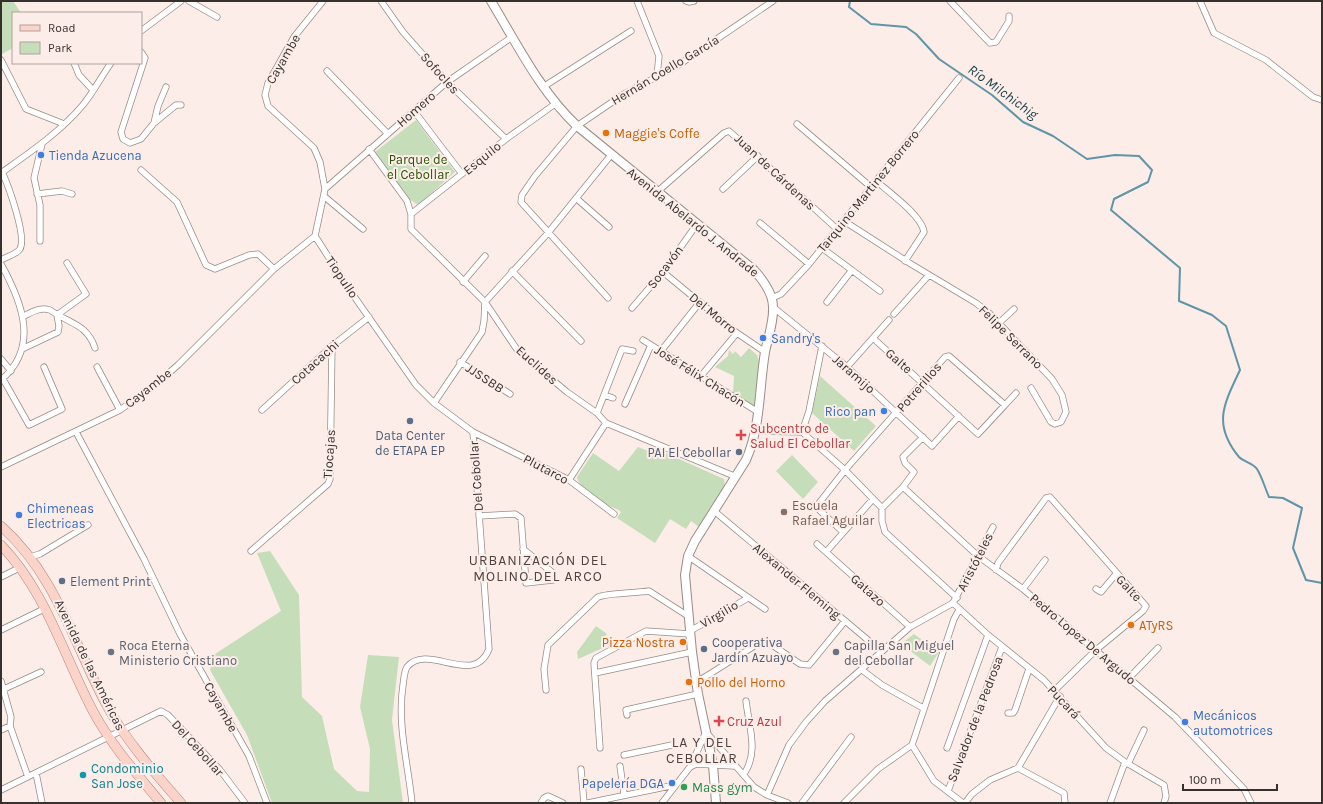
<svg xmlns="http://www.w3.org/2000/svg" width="1323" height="804" font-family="Karla,sans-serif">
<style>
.green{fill:#c5deb9}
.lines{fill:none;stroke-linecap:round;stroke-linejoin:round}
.stream{stroke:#6095a7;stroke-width:2}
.street-casing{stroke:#998c87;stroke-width:7}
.secondary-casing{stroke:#998c87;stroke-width:10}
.primary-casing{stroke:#b4877b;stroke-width:10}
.street{stroke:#fff;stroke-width:5.5}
.secondary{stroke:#fff;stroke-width:8}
.primary{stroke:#fbd3c8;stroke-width:9}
.food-dot{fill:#e8710a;stroke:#fcede8;stroke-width:1.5}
.shop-dot{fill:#3f7fe0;stroke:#fcede8;stroke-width:1.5}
.service-dot{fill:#5c6f8a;stroke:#fcede8;stroke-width:1.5}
.health-dot{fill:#e0444e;stroke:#fcede8;stroke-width:1.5}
.education-dot{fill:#8d6e63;stroke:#fcede8;stroke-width:1.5}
.worship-dot{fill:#6b7280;stroke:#fcede8;stroke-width:1.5}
.culture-dot{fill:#0f9aa8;stroke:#fcede8;stroke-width:1.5}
.leisure-dot{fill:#2e9e5b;stroke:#fcede8;stroke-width:1.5}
.labels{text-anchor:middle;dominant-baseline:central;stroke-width:4;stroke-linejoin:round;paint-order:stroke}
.street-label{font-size:13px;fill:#36312f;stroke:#fcede8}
.food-label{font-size:13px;fill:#c56008;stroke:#fcede8;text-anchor:start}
.shop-label{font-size:13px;fill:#366cbe;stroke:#fcede8;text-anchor:start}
.park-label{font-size:13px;fill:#275200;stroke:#fcede8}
.health-label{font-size:13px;fill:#be3a42;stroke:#fcede8;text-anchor:start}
.service-label{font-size:13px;fill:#4e5e75;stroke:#fcede8;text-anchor:start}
.education-label{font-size:13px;fill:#785e54;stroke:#fcede8;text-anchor:start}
.worship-label{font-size:13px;fill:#5b616d;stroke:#fcede8;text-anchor:start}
.culture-label{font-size:13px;fill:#0d838f;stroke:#fcede8;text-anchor:start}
.leisure-label{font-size:13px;fill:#27864d;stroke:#fcede8;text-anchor:start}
.water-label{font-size:14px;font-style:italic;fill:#183d48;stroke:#fcede8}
.neighbourhood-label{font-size:14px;letter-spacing:1px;fill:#4e433f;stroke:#fcede8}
</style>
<rect width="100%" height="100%" fill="#fcede8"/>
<path class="green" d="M1,1H13L21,13H13V48L2,54Z
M416,120L455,172L418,205L409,199L375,152Z
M749,348L757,355L760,364L754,408L733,394L734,376L715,367L728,356L729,350L733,354L735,351L741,357Z
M820,376L876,426L854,451L812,413Z
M638,447L656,454L661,451L724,479L725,487L699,527L691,521L686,529L670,519L655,543L617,518L621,512C617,508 612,508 607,505C598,500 579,489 577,477L593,453L619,471Z
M792,455L818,482L803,499L776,471Z
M270,551L299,595L302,697L322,716L334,769L357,791L369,792L370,749L360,707L368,655L399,657L392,720L403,803H272L247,735L210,670L215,654L281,611L257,553Z
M596,626L607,634L602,640L603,648L578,659L577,652Z
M914,634L939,652L930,666L901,644Z"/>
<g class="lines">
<path class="stream" d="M850,1L849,7L871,24L906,27L916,34L939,59L992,95L1023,122L1053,136L1087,159L1115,155L1139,156L1152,170L1148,182L1114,199L1111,210L1180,268L1179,301L1212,315L1226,326L1240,370C1224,404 1212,424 1239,457C1244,462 1253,463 1257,469C1262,477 1265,488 1269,497L1283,498L1302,508L1293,548L1306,580L1322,583"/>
<g class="street-casing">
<path id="street" d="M189,1L217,17
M381,1L403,32L447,82L506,139
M637,1L659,56L657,76
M686,1L689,2L694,1
M950,1L990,43L996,42L1009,21V16
M1200,1L1214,33L1266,60L1313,97L1322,100
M141,31L181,1
M141,52L145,58L121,132L123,139L130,143L141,139L154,123L176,105H181
M1,60L26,109L64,124
M74,63L79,75L93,90
M327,71L388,134
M543,87L631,31
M414,111L462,174
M154,123L158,106L166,87
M797,124L871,187
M369,149L407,201L411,214V229L485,302L518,351L567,392L597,413L606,423L734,476
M141,170L177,202L206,265L215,269L249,255L258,254L274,269
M1,173C29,153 59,133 82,106C93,93 101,77 111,63
M876,181C889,192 922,216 924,232L905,261
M325,189L447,82L512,37
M723,189L758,156
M657,192L724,133L729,131L837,229
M37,194L62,191L72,194
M325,197L363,229
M576,198L609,227
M411,214L506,139L555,104
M844,221L911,264L976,303L989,313L1052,379L1062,395L1066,412L1061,422L1055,424L1051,422L1031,388
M760,223L809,264
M315,236L349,289L416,385L434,403L473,432L489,649C474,688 428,642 407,667C404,672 404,679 403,685C397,725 408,763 412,803
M40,241V205L34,178L42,144
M822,248L880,291
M1,260C6,257 17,254 20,249C27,236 8,185 2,172
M1,264C22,302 40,347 1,380
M512,271L581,341
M663,272L737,333L765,352
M463,282L485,256
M608,298L521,202L522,195L535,176L577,126L624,94L677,66L773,1
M772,298L781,294L809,264L959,78
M827,302L852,270
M773,307L847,367L932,446L959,416
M632,308L663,272L697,224
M894,314L929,275
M24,316C32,312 40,307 50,310C70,324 87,324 95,348
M999,323L1014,309
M643,340L758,412
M22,349L58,332L59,326L57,315L86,294L67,263
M661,351L700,302
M1,359L11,371
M460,362L510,394
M97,367L120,410
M847,367L889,320
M701,376L737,333
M3,379L29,425L62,409L44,367
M604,395L613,398
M434,403L482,332L484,321L485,302L548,233L611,155
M625,404L651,345
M1005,405L1016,393
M262,410L332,346L369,317
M597,413L622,349L633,351
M756,431L802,432L845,470L882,508V521L885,532L957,598
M76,432L144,559L180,634L249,756L267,803
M473,432L569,480L614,514
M802,432L809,411L822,346
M1,467L120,410L154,386L178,365L274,269L315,236L325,189L320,162L314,148L268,106L265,95L268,83L294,37L323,1
M569,480L606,423
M903,487L978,556L1023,589L1175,717L1244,789L1251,803
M882,508L903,487L914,472L905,463L903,457L923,437
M713,510L881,651
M479,516L515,514L521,518L526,583L553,580V573L523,549
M843,532L816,507L845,470L945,357L949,356L1005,405L978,434L873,338
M817,544L910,627
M251,551L328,484L330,479L332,346
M826,552L873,499
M688,556L765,609
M30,557L40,554L88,525
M996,570L998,563L1046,498L1050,497L1146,606L1143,611L1096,650L1055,690
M1,577L21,567
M1023,589L1045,560
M1096,589L1101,592L1116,574
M953,603L988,635L1044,680L1106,748L1125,762L1164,785L1166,796L1164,803
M1,630L46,608
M690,631L748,598
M862,670L882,685L923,708
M595,673L692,652
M1130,677L1158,648
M1,681L11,717L10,726L28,777
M697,682L759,643L768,642L800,664L809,665L845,621
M4,689L41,672
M546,690L544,669L548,645L598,597C607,593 637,593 649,591L688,616
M1008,713H1013L1015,710L1029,669
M627,715L626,710L698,694
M1,730L10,726
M912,745L934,781L963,803
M600,748L594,663L596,658L646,631L690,634
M947,748L988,635
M624,755L672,745
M1128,764L1144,730
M620,766L624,794
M690,767L696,764L734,766
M1018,768L1064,793L1065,803
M581,769L584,803
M36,773L42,803
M744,774C759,752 749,727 746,701
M1,790L161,711L168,715L220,770L245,803
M948,791L1002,647
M767,795L789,745L806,722L825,701L910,627L953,603L993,527
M541,803L544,798L548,796L563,803
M588,803L675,785
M662,803L690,767L706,732L754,787L767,795L788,803
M802,803L851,737
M844,803L878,769L912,745L954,619L959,610
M965,803L972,794L990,780L1018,768L1060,696
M1110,803L1125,762"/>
</g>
<g class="secondary-casing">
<path id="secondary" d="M491,1C517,44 540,91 577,126L754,270C763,280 773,293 773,307C774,322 768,337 765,352C759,388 761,426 746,460L695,541L688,556L685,575L692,652L698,694L713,765L716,803"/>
</g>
<g class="primary-casing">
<path id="primary" d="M1,526C57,576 73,643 107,706C127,742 154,772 181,803
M1,545C47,593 63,655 94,713C112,746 137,774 161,803"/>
</g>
<use href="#street" class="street"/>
<use href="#secondary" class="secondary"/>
<use href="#primary" class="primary"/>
</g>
<g class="food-dot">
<circle cx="606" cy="133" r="4"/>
<circle cx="1131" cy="625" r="4"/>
<circle cx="683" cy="642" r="4"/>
<circle cx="689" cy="682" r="4"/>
</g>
<g class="shop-dot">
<circle cx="41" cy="155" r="4"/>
<circle cx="763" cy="338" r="4"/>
<circle cx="884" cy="411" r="4"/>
<circle cx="19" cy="515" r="4"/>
<circle cx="1185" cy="722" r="4"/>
<circle cx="672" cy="783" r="4"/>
</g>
<g class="service-dot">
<circle cx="410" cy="421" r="4"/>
<circle cx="739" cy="452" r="4"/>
<circle cx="62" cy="581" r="4"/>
<circle cx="704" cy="649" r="4"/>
</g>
<g class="health-dot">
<path d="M739 429h4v4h4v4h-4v4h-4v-4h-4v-4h4z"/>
<path d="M717 715h4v4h4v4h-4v4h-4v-4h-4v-4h4z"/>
</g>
<circle class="education-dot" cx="784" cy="512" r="4"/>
<g class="worship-dot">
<circle cx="111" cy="652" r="4"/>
<circle cx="836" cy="652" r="4"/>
</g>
<circle class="culture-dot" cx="83" cy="775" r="4"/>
<circle class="leisure-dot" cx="684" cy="787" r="4"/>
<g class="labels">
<g class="street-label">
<text transform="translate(283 59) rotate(-60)">Cayambe</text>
<text transform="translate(665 70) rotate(-31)">Hernán Coello García</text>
<text transform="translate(440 73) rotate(48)">Sofocles</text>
<text transform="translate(416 109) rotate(-41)">Homero</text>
<text transform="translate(482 158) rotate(-39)">Esquilo</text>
<text transform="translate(775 172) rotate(43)">Juan de Cárdenas</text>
<text transform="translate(868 191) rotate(-51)">Tarquino Martinez Borrero</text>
<text transform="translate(693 222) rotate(39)">Avenida Abelardo J. Andrade</text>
<text transform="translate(665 267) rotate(-53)">Socavón</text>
<text transform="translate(342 277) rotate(56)">Tiopullo</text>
<text transform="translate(713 313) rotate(39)">Del Morro</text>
<text transform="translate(1011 337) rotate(45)">Felipe Serrano</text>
<text transform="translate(899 361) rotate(41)">Galte</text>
<text transform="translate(315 362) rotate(-42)">Cotacachi</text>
<text transform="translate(537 365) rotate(42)">Euclides</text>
<text transform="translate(854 374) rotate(41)">Jaramijo</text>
<text transform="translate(700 376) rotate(32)">José Félix Chacón</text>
<text transform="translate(485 378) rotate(33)">JJSSBB</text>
<text transform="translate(919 387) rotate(-49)">Potrerillos</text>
<text transform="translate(148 388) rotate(-38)">Cayambe</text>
<text transform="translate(329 454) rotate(-86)">Tiocajas</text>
<text transform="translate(546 469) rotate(28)">Plutarco</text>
<text transform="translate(476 476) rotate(-94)">Del Cebollar</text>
<text transform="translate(975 562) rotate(-63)">Aristóteles</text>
<text transform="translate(797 581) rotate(40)">Alexander Fleming</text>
<text transform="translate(1129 588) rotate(47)">Galte</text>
<text transform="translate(868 590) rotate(42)">Gatazo</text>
<text transform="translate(719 614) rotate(-30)">Virgilio</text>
<text transform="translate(1083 639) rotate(40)">Pedro Lopez De Argudo</text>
<text transform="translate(90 665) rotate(64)">Avenida de las Américas</text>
<text transform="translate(1064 702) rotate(47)">Pucará</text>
<text transform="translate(221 707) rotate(61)">Cayambe</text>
<text transform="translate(975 719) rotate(-69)">Salvador de la Pedrosa</text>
<text transform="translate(198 748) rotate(48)">Del Cebollar</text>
</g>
<g class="food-label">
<text x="614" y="133">Maggie's Coffe</text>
<text x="1139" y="625">ATyRS</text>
<text x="675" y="642" text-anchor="end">Pizza Nostra</text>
<text x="697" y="682">Pollo del Horno</text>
</g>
<g class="shop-label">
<text x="49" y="155">Tienda Azucena</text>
<text x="771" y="338">Sandry's</text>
<text x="876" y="411" text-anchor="end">Rico pan</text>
<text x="27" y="508">Chimeneas<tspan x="27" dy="15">Electricas</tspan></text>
<text x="1193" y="715">Mecánicos<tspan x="1193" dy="15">automotrices</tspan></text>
<text x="664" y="783" text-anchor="end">Papelería DGA</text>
</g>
<g class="park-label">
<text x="418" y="159">Parque de<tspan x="418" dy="15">el Cebollar</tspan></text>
</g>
<g class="health-label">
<text x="750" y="428">Subcentro de<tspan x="750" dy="15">Salud El Cebollar</tspan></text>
<text x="727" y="721">Cruz Azul</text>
</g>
<g class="service-label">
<text x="410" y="435" text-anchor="middle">Data Center<tspan x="410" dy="15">de ETAPA EP</tspan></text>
<text x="731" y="452" text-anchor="end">PAI El Cebollar</text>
<text x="70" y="581">Element Print</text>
<text x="712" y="642">Cooperativa<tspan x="712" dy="15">Jardín Azuayo</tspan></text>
</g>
<g class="education-label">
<text x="792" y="505">Escuela<tspan x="792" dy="15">Rafael Aguilar</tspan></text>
</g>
<g class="worship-label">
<text x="119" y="645">Roca Eterna<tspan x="119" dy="15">Ministerio Cristiano</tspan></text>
<text x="844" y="645">Capilla San Miguel<tspan x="844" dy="15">del Cebollar</tspan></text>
</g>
<g class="culture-label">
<text x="91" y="768">Condominio<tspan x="91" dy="15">San Jose</tspan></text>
</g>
<g class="leisure-label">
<text x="692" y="787">Mass gym</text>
</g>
<g class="water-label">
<text transform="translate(1003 92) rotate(36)">Río Milchichig</text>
</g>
<g class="neighbourhood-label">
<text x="538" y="560">URBANIZACIÓN DEL<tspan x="538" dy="16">MOLINO DEL ARCO</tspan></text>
<text x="702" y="742">LA Y DEL<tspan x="702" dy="16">CEBOLLAR</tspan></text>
</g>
</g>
<rect width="1323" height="804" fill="none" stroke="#36312f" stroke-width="4"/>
<rect x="12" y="12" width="130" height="52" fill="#fcede8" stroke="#ada29e"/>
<rect x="20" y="25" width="20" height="6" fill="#fbd3c8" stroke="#ada29e"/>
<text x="48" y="32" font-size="12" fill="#36312f">Road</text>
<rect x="20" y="42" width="20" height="12" fill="#c5deb9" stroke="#ada29e"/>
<text x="48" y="52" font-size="12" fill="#36312f">Park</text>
<path d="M1183 784v6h94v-6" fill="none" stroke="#36312f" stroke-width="2"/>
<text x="1189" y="784" font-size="12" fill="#36312f" stroke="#fcede8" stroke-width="3" paint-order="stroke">100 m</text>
</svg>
